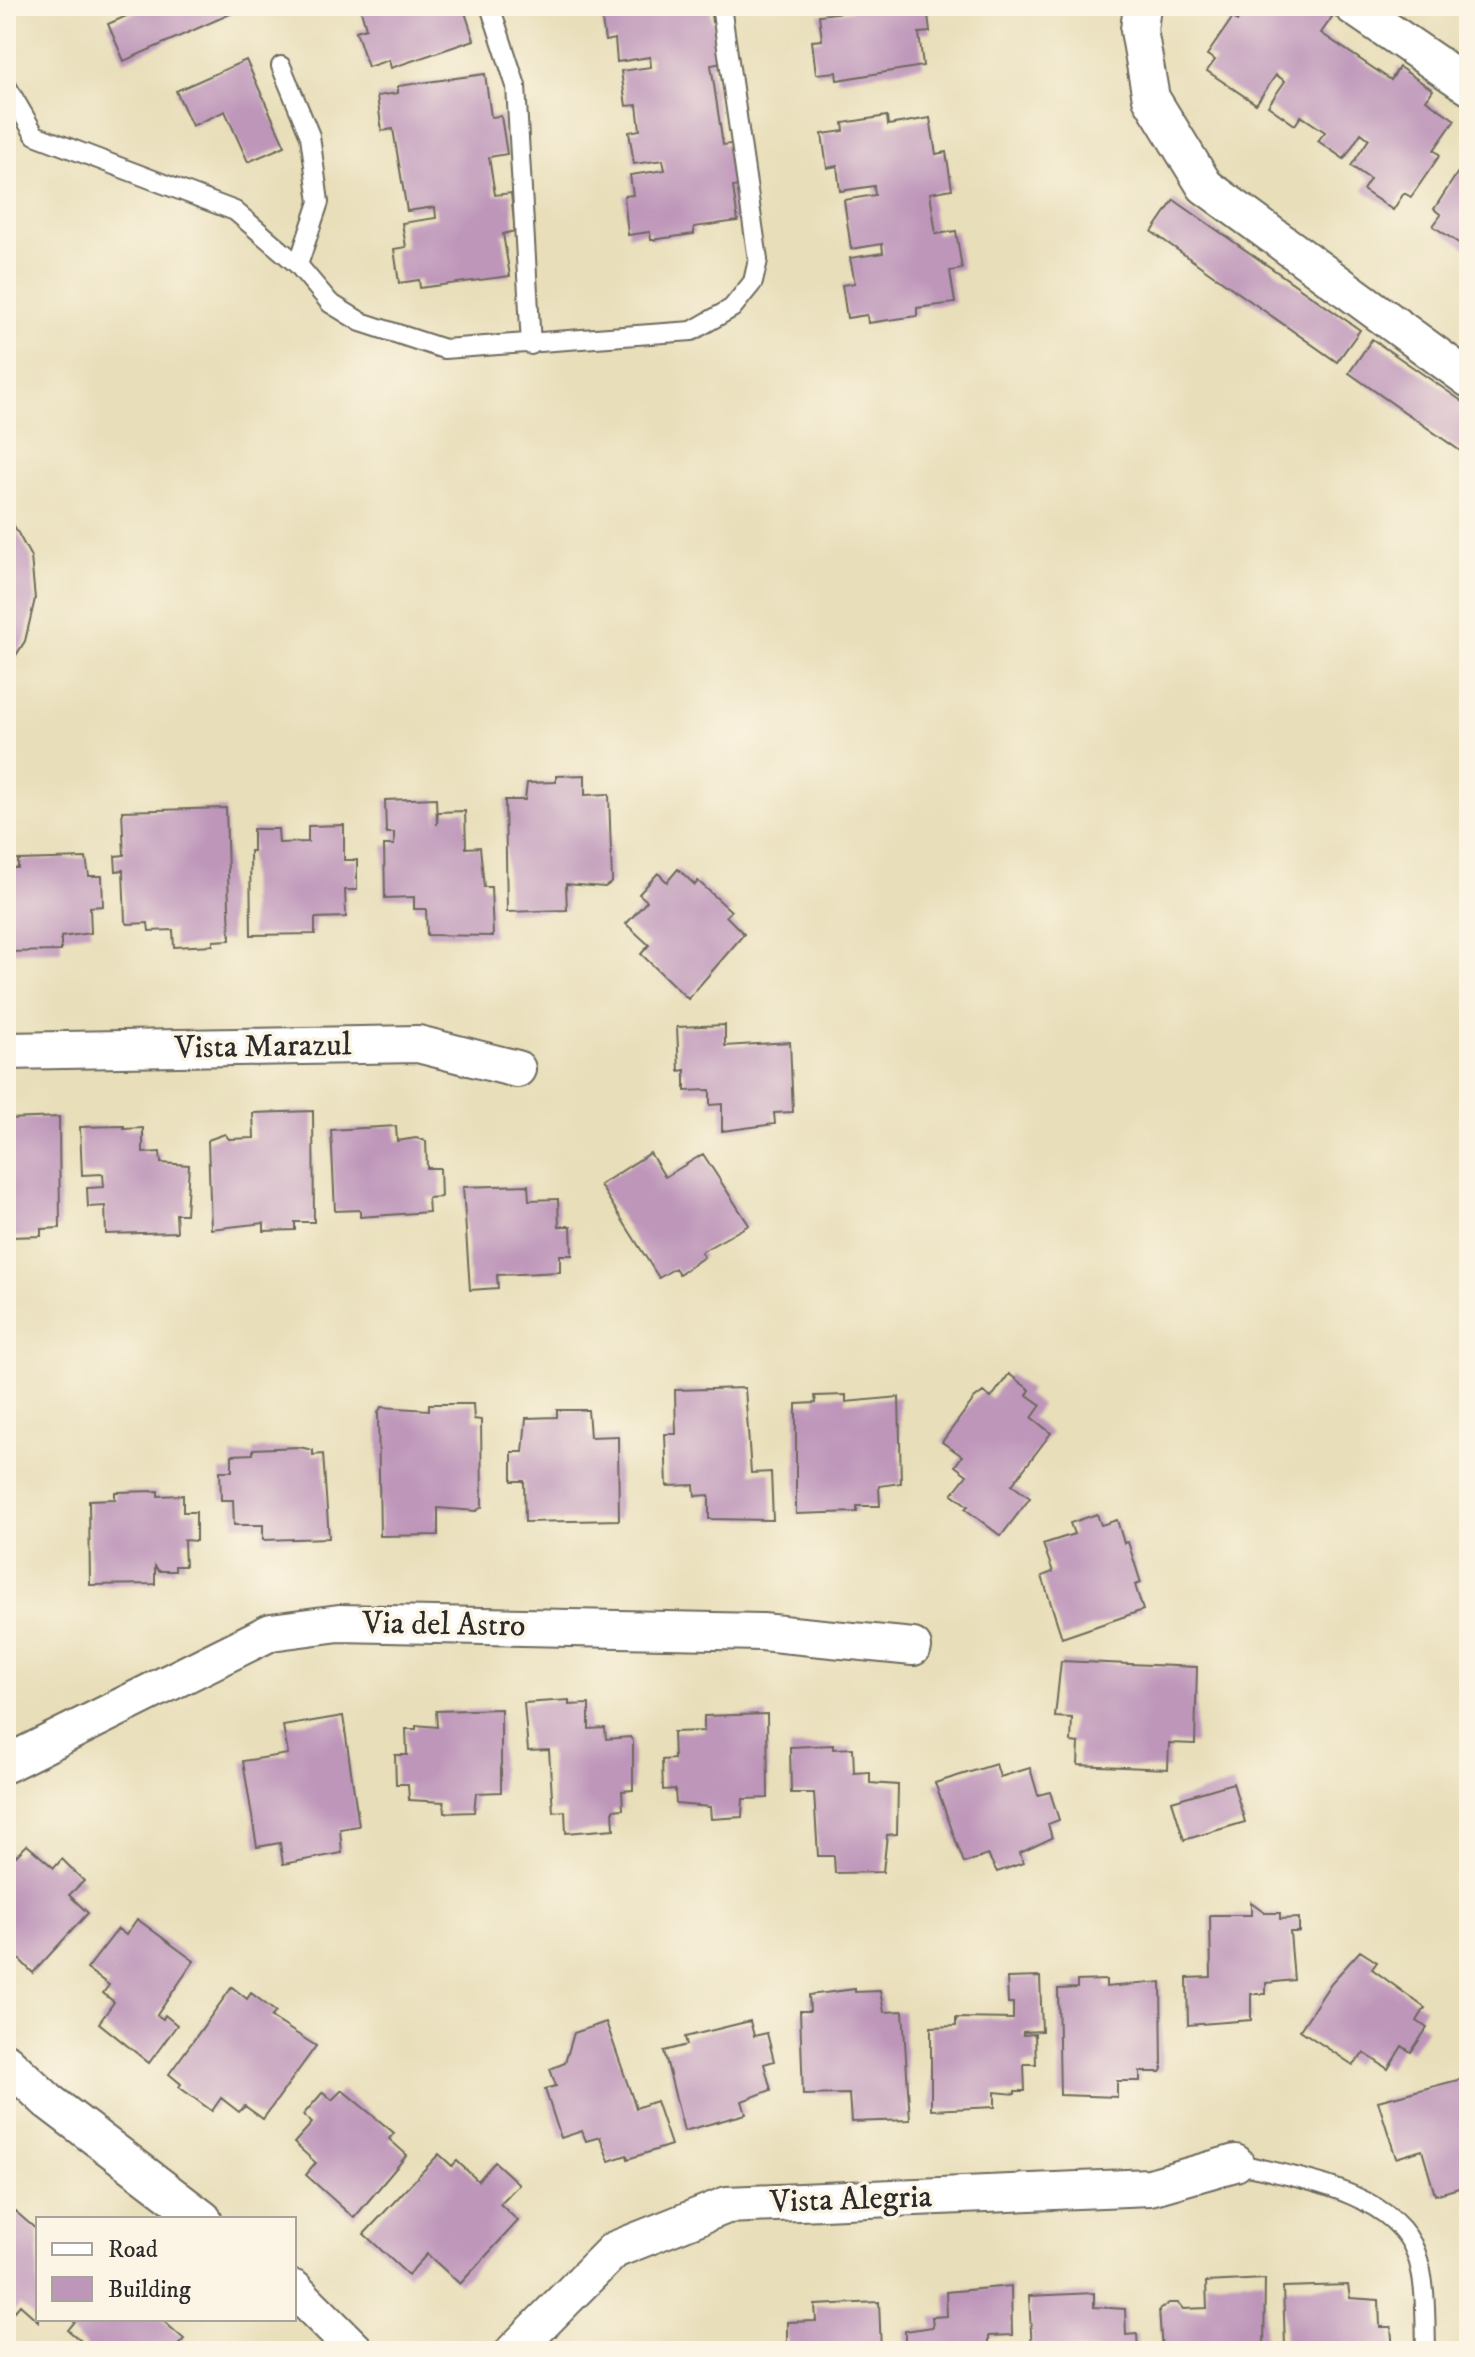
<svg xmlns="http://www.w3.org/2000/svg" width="1475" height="2357" font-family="'IM FELL DW Pica',serif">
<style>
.building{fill:#be96ba}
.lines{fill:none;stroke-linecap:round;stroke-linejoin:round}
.lane-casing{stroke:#6d6a5d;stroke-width:22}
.street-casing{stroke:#6d6a5d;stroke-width:40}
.lane{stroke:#fff;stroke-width:18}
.street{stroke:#fff;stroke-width:36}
.labels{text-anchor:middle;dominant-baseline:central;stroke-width:7;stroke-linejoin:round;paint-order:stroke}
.street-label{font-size:32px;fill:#2b2b2b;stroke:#fcf5e5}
</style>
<rect width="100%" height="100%" fill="#fcf5e5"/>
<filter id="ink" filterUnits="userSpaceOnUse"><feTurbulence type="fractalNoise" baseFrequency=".0125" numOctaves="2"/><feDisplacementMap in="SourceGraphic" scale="16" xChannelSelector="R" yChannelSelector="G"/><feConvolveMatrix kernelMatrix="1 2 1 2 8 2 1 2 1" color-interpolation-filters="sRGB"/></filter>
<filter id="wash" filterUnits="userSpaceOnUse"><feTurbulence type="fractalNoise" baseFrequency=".006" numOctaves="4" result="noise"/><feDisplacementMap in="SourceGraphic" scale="32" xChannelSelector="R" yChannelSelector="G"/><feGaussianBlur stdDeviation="1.8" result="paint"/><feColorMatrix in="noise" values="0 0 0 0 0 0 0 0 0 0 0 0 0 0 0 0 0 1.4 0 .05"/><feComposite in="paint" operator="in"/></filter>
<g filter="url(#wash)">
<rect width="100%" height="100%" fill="#e8deb9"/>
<g id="blocks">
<path class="building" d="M149,6H248L124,61L108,24Z
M463,6L474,40L391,68L389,60L368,67L356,31L366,28L360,7Z
M600,6H710L712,22L723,20L729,62L711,65L723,145L739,143L744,185L733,187L738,221L694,227V234L651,240L650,232L628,235L624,196L633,195L630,175L665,170L663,160L634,164L629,132L640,130L637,105L626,106L621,71L651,67L650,57L617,62L615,39L605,41Z
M852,6H927L930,32L919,33L923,66L837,80L836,72L816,74L812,41L822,40L819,15L852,11Z
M1247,6H1315L1332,17L1321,33L1391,80L1399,67L1433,90L1426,100L1455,120L1434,150L1440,155L1411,197L1404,193L1393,210L1363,190L1370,179L1351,166L1369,139L1361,133L1344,159L1318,141L1325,132L1301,116L1295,125L1268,106L1285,81L1276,75L1256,104L1207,71L1215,60L1207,55L1233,17L1237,21Z
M246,60L285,146L248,162L225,111L192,126L176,91Z
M485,74L491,117L501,116L507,154L489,157L495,195L511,193L515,231L503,234L510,276L420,288L419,280L399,283L394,249L406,247L402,223L436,218L435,207L407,211L393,129L382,131L377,96L398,93V86Z
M887,116L888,125L930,118L936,154L946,152L952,189L930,193L936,234L956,231L962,269L950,271L955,303L917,308V316L868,323L867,315L847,318L842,285L855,283L850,258L883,253L882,244L851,249L844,200L875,195L874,186L840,191L837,166L827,168L822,134L844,131L843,123Z
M1469,166V250L1433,226L1441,215L1434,209L1458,172L1463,175Z
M1174,200L1360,330L1337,362L1152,232Z
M1372,339L1469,406V457L1349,373Z
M6,511L31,557L35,599L25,641L6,671Z
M585,775V795L609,794L612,882L605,887L566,884L567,910L507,912L505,800H525L527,783L556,782V776Z
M436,798L437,825L438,812L465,811L466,848L480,847L484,887H491L493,936L427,935L426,909H414V897L385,898L384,845H394V833H386L385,800Z
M226,808L230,940L213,941V945L174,947L173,930L149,931L148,923L128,924L125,921L123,870L116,871L115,856L124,855L122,811Z
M344,825V860H357V890H345L346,917L315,918V934L251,935L250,851H253V829H278L279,843L308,842V826Z
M86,858L89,876H102L103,906L90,907L91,933L61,937V951L6,952V868H18V860Z
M678,869L695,885L698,881L731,911L726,916L744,934L688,999L641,954L649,945L626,924L647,901L639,894L658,873L667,882Z
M725,1025V1046L790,1042L793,1112L774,1113L775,1124L722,1131V1104L710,1105V1090L685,1091V1070L679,1071L677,1027Z
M313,1111L314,1222H295V1230L264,1231V1223L211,1229L208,1140L225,1134L229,1139L254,1138L253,1113Z
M59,1117L60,1228L41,1229V1236L11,1237V1231H6V1119Z
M124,1126V1129L143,1128V1153L160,1152L161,1163L189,1165L186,1214H176L177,1232L106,1234L105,1206L88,1207L87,1188L104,1187L103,1174L82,1175L80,1127Z
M396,1126L397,1141L416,1138L426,1141L427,1168H440L441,1197L428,1198L429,1212L360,1217V1210L335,1211L331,1130Z
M650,1153L665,1177L703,1154L749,1225L701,1252L704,1257L679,1274L675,1268L659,1278L600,1185Z
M528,1185L529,1200L558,1199L559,1226H571L572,1255H560V1272L497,1275L498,1288L470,1290L463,1187Z
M1009,1374L1030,1390L1027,1395L1041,1405L1032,1418L1051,1433L1012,1485L1030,1498L1001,1536L965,1509L968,1506L952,1494L967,1475L955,1466L962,1456L942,1442L974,1399L983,1392L991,1398Z
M745,1388L751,1473L771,1472L773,1520L709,1519V1495L695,1496L694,1485L667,1486L665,1434H676L675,1390Z
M846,1395V1402L899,1397L901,1483L879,1486L880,1506H857V1512L796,1514V1404L816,1403L815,1396Z
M429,1404H473L474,1419L481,1420L482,1507L476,1511L438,1508V1535L380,1536L378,1413L381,1407L429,1410Z
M557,1410H588L590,1437L618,1436L619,1520L525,1522L524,1481H512V1452H523L526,1418L557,1417Z
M299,1447L313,1450V1455L323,1454L329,1538L263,1540V1525H234L233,1500H221L220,1471H232V1455L253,1454V1449Z
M158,1491V1496L183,1495V1512H196V1541L184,1540L185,1566H175V1571H159L155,1566V1584L90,1585L89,1500L115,1499V1492Z
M1097,1514L1101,1525L1117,1520L1124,1543L1128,1542L1141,1583L1135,1585L1143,1610L1062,1638L1042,1576L1053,1572L1043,1544L1074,1534L1070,1523Z
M1061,1661L1197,1667L1195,1744L1169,1743L1168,1769L1078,1765L1079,1743L1071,1742L1072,1718L1055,1717Z
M569,1700V1705L589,1704V1729L605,1728L606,1739L630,1737L633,1741V1790L622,1791L623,1809L613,1810L614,1829L566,1833L565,1811L553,1812L549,1750L528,1751L524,1703Z
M501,1709V1792L476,1793L474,1812L445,1813L444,1802L409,1800L408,1784H396L395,1755H407L406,1729H416V1725L437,1727L436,1711Z
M767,1714L768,1798L743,1799L742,1817L711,1819L710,1807L676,1804L675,1789L663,1790L662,1760L674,1759L673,1732L704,1731V1716Z
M343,1716L359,1826L340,1829L342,1853L283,1864L280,1843L257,1847L243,1761L288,1754L283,1726Z
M833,1745V1749L853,1748L854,1773L870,1772V1783L898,1785L897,1834L887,1835L883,1872L835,1873L834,1856H818L814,1793H791L790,1747Z
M996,1764L1000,1777L1030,1768L1038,1795L1050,1792L1059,1820L1048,1824L1052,1838L1020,1853L1023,1863L997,1872L988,1855L964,1863L935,1783Z
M1233,1783L1245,1822L1184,1840L1172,1801Z
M27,1845L54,1868L62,1859L84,1881L69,1895L88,1913L33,1973L6,1946V1850L16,1856Z
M1251,1902L1266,1913H1280V1919L1299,1918V1932H1290L1294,1980L1266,1983V1994H1251V2020L1188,2025L1187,1978L1211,1977L1210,1915H1251Z
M137,1919L194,1961L157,2015L163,2019L165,2015L177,2025L149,2063L99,2023L114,2002L103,1993L109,1985L87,1969L118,1929L126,1935Z
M1360,1951L1377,1962L1372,1969L1425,2008L1417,2021L1427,2028L1411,2052L1402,2046L1388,2069L1364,2053L1353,2065L1300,2030L1331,1983Z
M1040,1977L1042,2031L1023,2032V2035L1035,2034L1036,2064H1024L1025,2091H1015V2094L995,2092V2107L931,2110V2027L956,2026V2018L1013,2019V2003H1008L1007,1978Z
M1106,1980V1987L1161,1982L1162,2069L1160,2072H1140V2081H1117V2097L1060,2095L1058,1989L1077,1988V1981Z
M232,1987L247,1999L251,1993L276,2012L271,2017L316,2046L263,2119L245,2106L239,2112L221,2098L212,2111L179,2087L181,2084L169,2074Z
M855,1989V1992L880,1991L884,2012L903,2011L910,2120L851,2122L849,2094L803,2095L800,2011H810L809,1995Z
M750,2021L754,2036L767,2033L774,2061L764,2064L771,2090L742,2101L746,2114L684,2131L664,2051L687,2045L685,2037Z
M606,2022L636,2108L656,2101L671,2145L628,2159L627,2155L609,2161L600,2137L586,2141L582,2131L561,2138L545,2089L556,2086L550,2069L565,2063L574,2033Z
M1469,2077V2185L1435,2195L1422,2150L1396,2158L1378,2101Z
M342,2090L394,2133L389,2139L407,2155L354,2218L306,2175L316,2163L294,2143L312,2123L303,2115L323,2092L332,2100Z
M439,2154L452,2166L457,2161L478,2181L495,2162L519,2184L500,2204L518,2221L460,2284L427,2254L408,2275L364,2234Z
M15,2211L38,2231V2321L20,2305L15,2311L6,2303V2221Z
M1265,2279L1264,2351H1162L1159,2310L1169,2303H1178L1183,2309L1207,2308L1206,2282Z
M1348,2285L1350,2298L1379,2300L1380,2327H1391L1393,2351H1289L1285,2346L1283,2287Z
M1011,2286L1012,2335L989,2336V2351H908L905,2347V2331L933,2327L932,2317L947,2316L946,2292Z
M1094,2293V2307L1125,2309L1126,2335L1137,2334L1138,2351H1032L1029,2296Z
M879,2302L881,2351H776V2348H787V2322L816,2321L815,2305Z
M77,2319H161L184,2339L173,2351H83L87,2346L68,2330Z"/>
</g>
</g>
<g filter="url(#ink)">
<use href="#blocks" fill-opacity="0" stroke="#6d6a5d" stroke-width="2"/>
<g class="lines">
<g class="lane-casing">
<path id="lane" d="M490,6L516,86L531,345
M281,66L310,136L319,202L298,265
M6,85L35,135L235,211L298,265L330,303L361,322L444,349L692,331L732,308L753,282L758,260L721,6
M1235,2163C1291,2177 1393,2190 1416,2253C1427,2283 1425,2320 1426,2351"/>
</g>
<g class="street-casing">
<path id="street" d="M1142,6L1139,30L1151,98L1205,186L1469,379
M1352,6L1469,86
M6,1051L418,1044L517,1069
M6,1764L271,1632L339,1623L762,1632L913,1647
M6,2062L48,2101L203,2219
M294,2289L356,2351
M514,2351L614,2250L727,2205L1150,2187L1235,2163"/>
</g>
<use href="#lane" class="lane"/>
<use href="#street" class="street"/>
</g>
</g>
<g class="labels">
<g class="street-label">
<text transform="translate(263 1047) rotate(-1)">Vista Marazul</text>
<text transform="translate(444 1625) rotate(1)">Via del Astro</text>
<text transform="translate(851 2200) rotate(-2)">Vista Alegria</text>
</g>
</g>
<rect width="1475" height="2357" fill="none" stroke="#fcf5e5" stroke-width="32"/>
<rect x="36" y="2217" width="260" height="104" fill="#fcf5e5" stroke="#a8a49b" stroke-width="2"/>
<rect x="52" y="2243" width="40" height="12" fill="#ffffff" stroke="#a8a49b" stroke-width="2"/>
<text x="108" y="2257" font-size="24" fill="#2b2b2b">Road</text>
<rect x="52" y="2277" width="40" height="24" fill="#be96ba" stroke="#a8a49b" stroke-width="2"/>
<text x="108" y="2297" font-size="24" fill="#2b2b2b">Building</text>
</svg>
